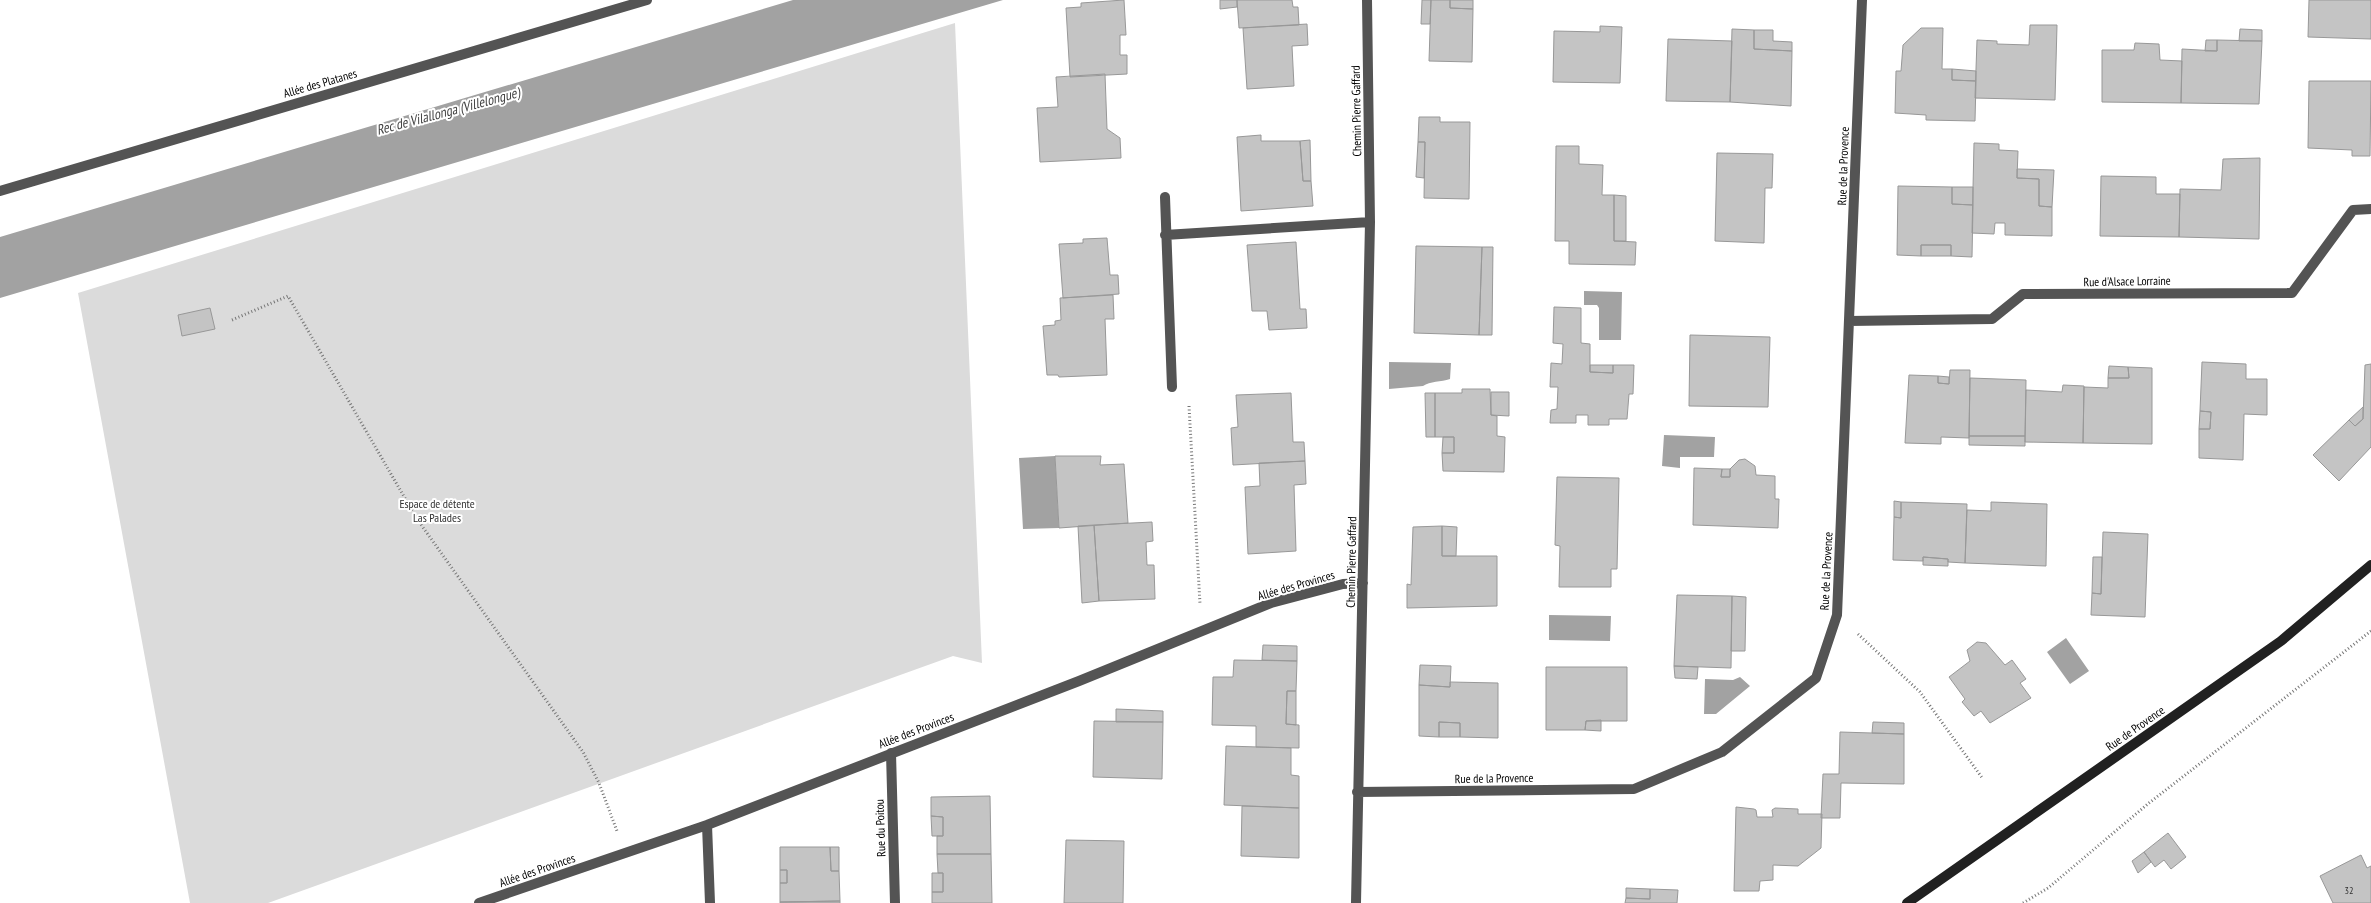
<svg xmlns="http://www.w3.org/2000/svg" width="2371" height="903" font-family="'PT Sans Narrow',sans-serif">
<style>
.green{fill:#dbdbdb}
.water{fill:#a2a2a2}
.building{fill:#c4c4c4;stroke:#989898}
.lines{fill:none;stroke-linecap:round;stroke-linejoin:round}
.path{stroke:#767676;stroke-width:3;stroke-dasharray:1 2.5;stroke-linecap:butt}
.street{stroke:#545454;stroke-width:10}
.secondary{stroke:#212121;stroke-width:10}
.labels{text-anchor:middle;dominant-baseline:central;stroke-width:4;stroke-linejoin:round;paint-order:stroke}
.number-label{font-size:10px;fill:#313131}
.street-label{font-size:12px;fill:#000;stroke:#fff}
.park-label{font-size:12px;fill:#323232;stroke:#fff}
.water-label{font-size:14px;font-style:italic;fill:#434343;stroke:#fff}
</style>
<rect width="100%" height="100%" fill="#fff"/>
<path class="green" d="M955,23L982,663L953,656L268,903H190L78,293Z"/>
<path class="water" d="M793,0H1003L0,298V237Z
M1584,291L1622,292L1621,340H1599V308L1597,305H1584Z
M1389,362L1451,363L1450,379C1441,382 1430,381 1423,386L1389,389Z
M1664,435L1715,437L1714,457H1680V468L1662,466Z
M1055,456L1059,528L1023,529L1019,458Z
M1549,615L1611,616L1610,641L1549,640Z
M2066,638L2089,671L2070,684L2047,652Z
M1740,677L1750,686L1716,714H1704L1705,679L1733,680Z"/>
<path class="building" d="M1124,0L1126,35H1120V55H1127V74L1070,77L1066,8L1081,7V3Z
M1220,0H1237V7L1220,9Z
M1237,0H1292L1293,7H1298L1299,25L1239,28Z
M1422,0H1431L1430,24H1421Z
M1431,0H1450V8L1473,9L1472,62L1429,61Z
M1450,0H1473V9L1450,8Z
M2309,0H2371V39L2308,37Z
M1307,24L1308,45L1292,46L1294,86L1247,89L1243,28Z
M2030,25H2057L2055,100L1975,98L1977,40L1997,41V44L2029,45Z
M1600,26L1622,27L1620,83L1553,82L1554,31L1600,32Z
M1921,28H1943L1942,69H1952V80L1976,81L1975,121L1926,120V115L1895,113L1896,71H1901L1903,45Z
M1732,29L1754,30V49L1792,51L1791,106L1730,102Z
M2240,29L2262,30V41H2239Z
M1754,30H1773V41L1792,42V51L1754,49Z
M1668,39L1732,41L1730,102L1666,101Z
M2206,40H2217V51H2205Z
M2217,40L2262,41L2259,104L2181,103L2182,49L2217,51Z
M2135,43L2159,44L2160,60L2182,61L2181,103L2102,102V50H2134Z
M1952,69L1976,71V81L1952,80Z
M1105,74L1107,129L1120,138L1121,158L1040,162L1037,108L1058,107L1056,77Z
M2309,81H2371L2370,156H2352V150L2308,148Z
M1419,117H1440V122H1470L1469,199L1424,198L1425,142H1418Z
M1261,135V141H1300L1303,181H1311L1313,206L1241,211L1237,137Z
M1310,140L1311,181H1303L1300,141Z
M1418,142H1425L1424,178L1416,177Z
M1974,143L1999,144V150L2018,151L2017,178L2039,179V206L2052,207V236L2005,235V223H1995L1994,234L1972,233Z
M1556,146H1579V164L1603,165L1602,195H1614V241L1636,242L1635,265L1569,264V241H1555Z
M1717,153L1773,154L1772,188H1765L1764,243L1715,241Z
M2260,158L2259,239L2179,237L2180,189L2221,190L2223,159Z
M2017,169L2054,170L2052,207L2039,206V179L2017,178Z
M2101,176L2156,177V194H2180L2179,237L2100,236Z
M1898,186L1952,187V204L1973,205L1972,257L1951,256V245H1921V256L1897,255Z
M1952,187H1973V205L1952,204Z
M1614,195L1626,196V241H1614Z
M1107,238L1110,275H1118L1119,294L1063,298L1059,244L1083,243V239Z
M1296,242L1300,309H1306L1307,328L1269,330L1267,311H1252L1247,245Z
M1921,245H1951V256H1921Z
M1416,246L1482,247L1479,335L1414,333Z
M1482,247H1493L1492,335H1479Z
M1113,295L1114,319H1105L1107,375L1059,377L1058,375H1047L1043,326L1055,325V321L1061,320L1060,298Z
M1554,307L1581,308V343L1590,344V372L1613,373V365H1634L1633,394H1629L1627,419H1609V425H1588V415H1576V423H1550L1551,410L1557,409L1558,387H1550L1551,363L1562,364L1563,344L1553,343Z
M210,308L215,329L182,336L178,315Z
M1690,335L1770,337L1768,407L1689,406Z
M2202,362L2246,364V379H2267V415L2244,414L2243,460L2199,458V429H2210L2211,412L2200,411Z
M2371,364V447L2339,481L2313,455L2349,420L2355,426L2363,419L2365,365Z
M1590,365H1613V373L1590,372Z
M2109,366L2128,367L2129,378H2108Z
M2128,367L2152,368V444L2083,443L2084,387L2108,388V378H2129Z
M1950,370H1970L1969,438L1941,437V444L1905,443L1909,375L1938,376V383L1949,384Z
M1938,376L1949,377V384L1938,383Z
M1970,378L2026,380L2025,436H1969Z
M2063,385L2084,386L2083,443L2025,442L2026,390L2062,392Z
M1462,389H1490L1491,415L1497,416V436L1505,437L1504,472L1443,471L1442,453H1454V437H1435V393H1462Z
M1491,392H1509V416L1491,415Z
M1291,393L1293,442H1304L1305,461L1233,465L1231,428L1238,427L1236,395Z
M1425,393H1435V437H1426Z
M2363,407V419L2355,426L2349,420Z
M2200,411L2211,412L2210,429H2199Z
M1969,436H2025V446L1969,445Z
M1443,437H1454V453H1442Z
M1055,456H1101L1100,465L1124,464L1128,523L1059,528Z
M1745,459L1755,466L1756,475L1775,476V499H1779L1778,528L1693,525L1694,468L1722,469L1721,477H1730V469L1739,460Z
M1305,461L1306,484L1294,485L1296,551L1248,554L1245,487L1260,486L1259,463Z
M1722,469H1730V477H1721Z
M1557,477L1619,478L1617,569H1611V587H1559L1560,546L1555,545Z
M1894,501L1901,502V518L1894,517Z
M1901,502L1967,504L1965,563L1948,562V559L1923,557V561L1893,560L1894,517L1901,518Z
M1991,502L2047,504L2046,566L1965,563L1967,510L1991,511Z
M1152,522L1153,541L1146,542L1147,565H1154L1155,599L1099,601L1094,525Z
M1094,525L1099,601L1082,603L1078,526Z
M1442,526L1457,527L1456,556H1442Z
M1442,526V556H1497V606L1407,608V584L1411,585L1413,527Z
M2103,532L2148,534L2145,617L2091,615L2092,593L2101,594Z
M1923,557L1948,559V566L1923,565Z
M2093,557H2102L2101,594L2092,593Z
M1677,595L1732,596L1731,668L1674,666Z
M1732,596L1746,597L1745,651H1731Z
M1977,642L1986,643L2005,665L2012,660L2026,679L2020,683L2031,698L1990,723L1981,711L1974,716L1962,702L1965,699L1949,677L1970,661L1967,650Z
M1263,645L1297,646V661L1262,660Z
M1234,660L1297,661L1296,691H1287L1286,724L1299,725V748L1256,747V726L1212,725L1213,677H1233Z
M1420,665L1451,666L1450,687L1419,685Z
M1674,666L1698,667L1697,679L1675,678Z
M1546,667H1627V721H1586L1585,730H1546Z
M1450,682L1498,683V738L1460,737V723L1439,722V737L1419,736V685L1450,687Z
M1287,691H1296V725L1286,724Z
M1116,709L1163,711V722H1116Z
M1601,720V731L1585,730L1586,721Z
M1094,721L1163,722L1162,779L1093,777Z
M1439,722L1460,723V737H1439Z
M1873,722L1904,723V734L1872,733Z
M1840,732L1904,734V784L1841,783L1840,818H1821L1823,774H1839Z
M1226,746L1291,748V775L1299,776V808L1224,805Z
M990,796L991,854H937V836H943V817L931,816V797Z
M1242,806L1299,808V858L1241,856Z
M1736,807L1754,809L1756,810L1757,817H1773L1772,810L1775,808L1798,809V814H1822L1821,848L1798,866L1773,865V880L1760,881L1759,891H1734Z
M931,816L943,817V836H932Z
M2168,833L2186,857L2171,869L2164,860L2155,867L2144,852Z
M1066,840L1124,841L1123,903H1064Z
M780,847H830L831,871H839L840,901L780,902V883H787V870H780Z
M830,847H839V871H831Z
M2144,852L2151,862L2138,873L2132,861Z
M937,854H991L992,903H932V892H943V873H938Z
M2361,855L2367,868L2371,866V903H2333L2320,876Z
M780,870H787V883H780Z
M932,873H943V892H932Z
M1626,888L1650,889V899L1626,898Z
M1650,889L1678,890L1677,903H1625L1626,898L1650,899Z
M840,901V903H780V902Z"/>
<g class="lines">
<path class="path" d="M232,320L288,296L417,519L583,752L599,783L617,831
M1189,406L1200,604
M1858,634L1920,692L1983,779
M2023,903L2048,888L2149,803L2371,631"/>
<path class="street" d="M0,191L647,0
M1165,197L1172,387
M1165,235L1370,222
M1849,321L1992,319L2023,294L2292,293L2353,210L2371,209
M891,753L895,903
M1357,792L1634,789L1722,752L1816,678L1837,615L1862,0
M707,825L710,903
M479,903L707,825L1079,681L1271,603L1343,584L1363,583
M1356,903L1370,222L1367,0"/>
<path class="secondary" d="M1907,903L2281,641L2371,565"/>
</g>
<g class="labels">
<g class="number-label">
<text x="2349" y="890">32</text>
</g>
<g class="street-label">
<text transform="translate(320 83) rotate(-16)">Allée des Platanes</text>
<text transform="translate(1356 111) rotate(-91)">Chemin Pierre Gaffard</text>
<text transform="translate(1843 166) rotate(-88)">Rue de la Provence</text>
<text transform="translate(2127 281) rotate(-1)">Rue d'Alsace Lorraine</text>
<text transform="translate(1351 562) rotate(-89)">Chemin Pierre Gaffard</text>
<text transform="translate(1826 571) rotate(-87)">Rue de la Provence</text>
<text transform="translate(1296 585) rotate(-16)">Allée des Provinces</text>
<text transform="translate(2135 728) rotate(-35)">Rue de Provence</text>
<text transform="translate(916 730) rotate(-21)">Allée des Provinces</text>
<text transform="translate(1494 778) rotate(-1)">Rue de la Provence</text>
<text transform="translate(880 828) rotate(-92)">Rue du Poitou</text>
<text transform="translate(537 870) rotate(-19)">Allée des Provinces</text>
</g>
<g class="park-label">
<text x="437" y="503">Espace de détente<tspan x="437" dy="14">Las Palades</tspan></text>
</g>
<g class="water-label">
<text transform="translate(448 111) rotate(-15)">Rec de Vilallonga (Villelongue)</text>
</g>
</g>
</svg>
